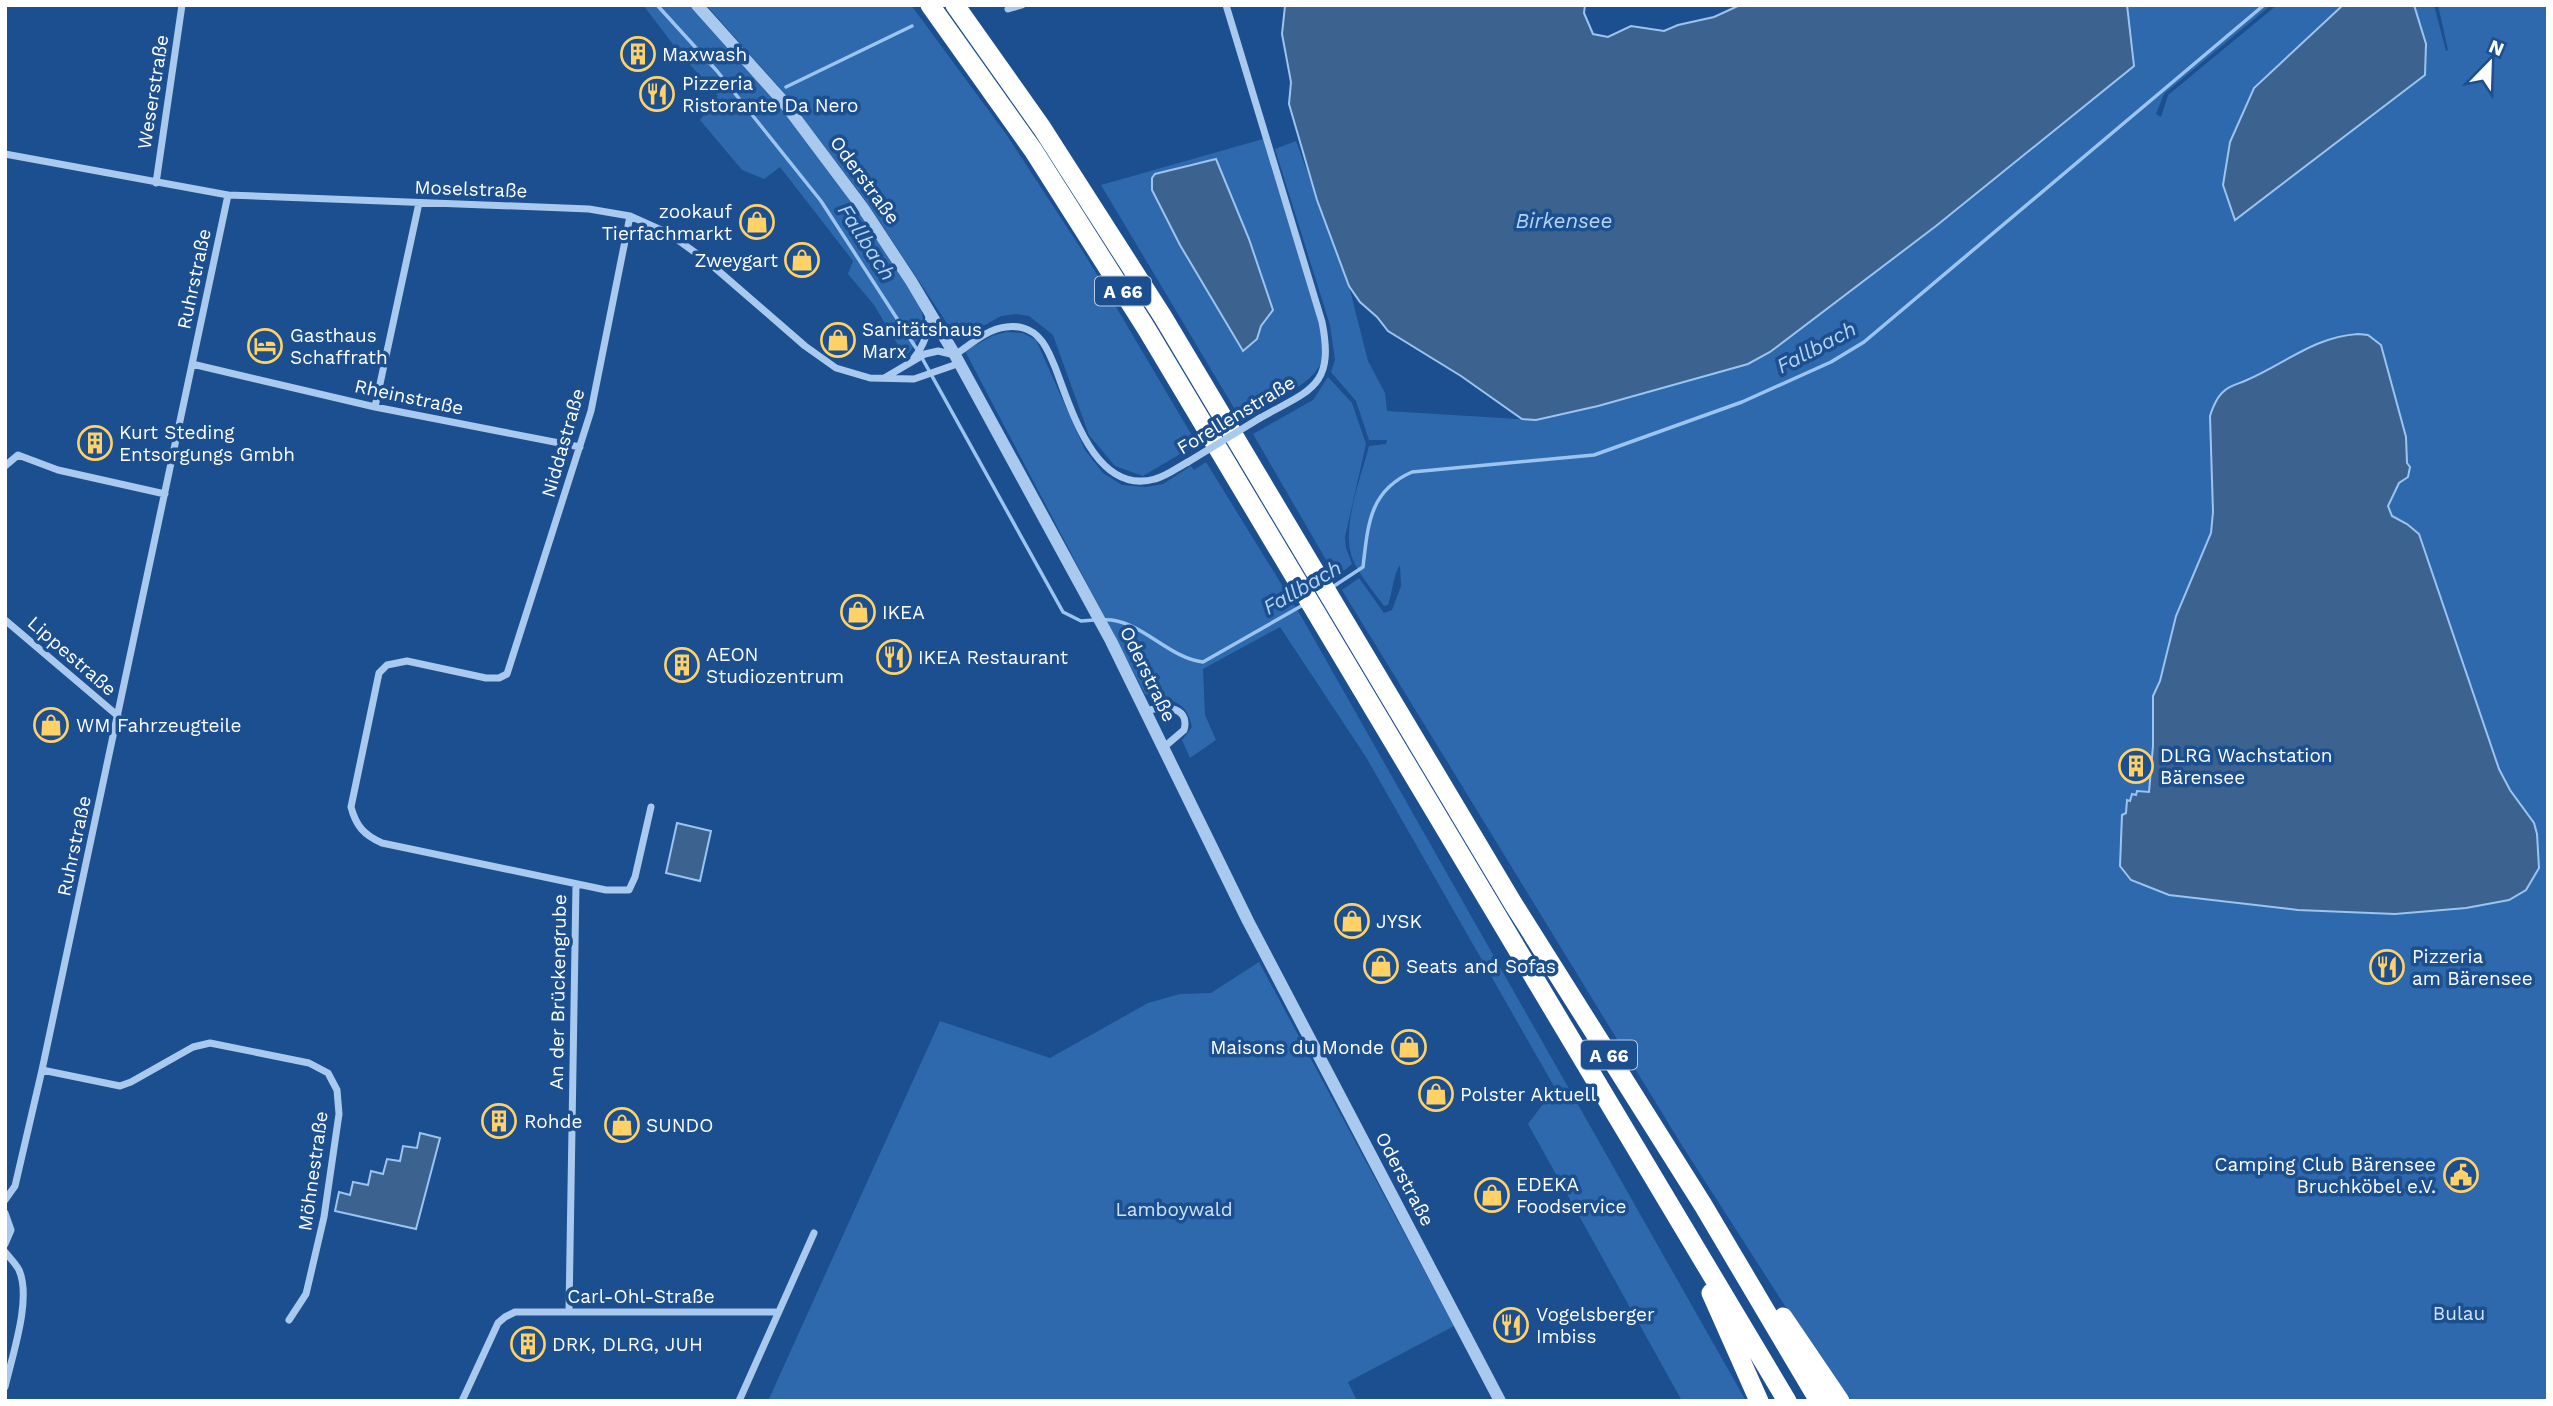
<svg xmlns="http://www.w3.org/2000/svg" width="2553" height="1406" font-family="'Work Sans',sans-serif">
<style>
.green{fill:#2e69ad;fill-rule:evenodd}
.water{fill:#3c6290;stroke:#9cc4f0;stroke-width:2}
.lines{fill:none;stroke-linecap:round;stroke-linejoin:round}
.stream{stroke:#9cc4f0;stroke-width:3.5}
.minor{stroke:#a9c9ee;stroke-width:7}
.tertiary{stroke:#a9c9ee;stroke-width:12}
.motorway{stroke:#fff;stroke-width:19}
.minor-bridge{stroke:#a9c9ee;stroke-width:7}
.labels{text-anchor:middle;dominant-baseline:central;stroke-width:7;stroke-linejoin:round;paint-order:stroke}
.shield{fill:#1b4f8f;stroke:#bbcadd;stroke-width:2}
.shield-label{font-size:18px;font-weight:bold;fill:#fff}
.poi-label{font-size:19px;fill:#fff;stroke:#1b4f8f;text-anchor:start}
.street-label{font-size:19px;fill:#fff;stroke:#1b4f8f}
.park-label{font-size:19px;fill:#cfe3fa;stroke:#1b4f8f}
.water-label{font-size:21px;font-style:italic;fill:#b5d3f5;stroke:#1b4f8f}
</style>
<rect width="100%" height="100%" fill="#1b4f8f"/>
<path class="green" d="M643,5H690L759,79L860,211L921,308C926,328 919,342 905,357L874,305L848,274L853,261L780,167L764,179L742,170L700,120L718,96L682,56Z
M706,5H911L1006,134L1087,258L1197,444L1143,476L1115,466L1089,435L1053,335L1029,316L1016,314L1001,316L958,340L866,201L779,87Z
M2127,5H2271L2164,94L2156,114L2161,117L2168,95L2277,5H2434L2446,51L2448,50L2438,5H2548V1401H1852L1812,1348L1683,1147L1342,590L1359,578L1384,613L1392,610L1401,586L1400,565C1394,573 1392,594 1388,605L1384,606C1374,592 1360,576 1353,560C1340,531 1361,477 1369,446L1386,444L1387,440H1369L1356,401L1331,372L1335,360L1330,325L1275,149L1296,141L1349,286L1368,361L1385,393L1387,411L1536,420L1748,364L2134,66Z
M1263,139L1319,324C1322,335 1325,346 1323,357C1316,387 1264,403 1240,418L1101,185ZM1216,159L1228,186L1261,326L1257,339L1242,351L1180,245L1152,190L1151,185L1156,174L1189,164Z
M1006,332L1023,333L1036,340L1085,450L1103,473L1122,485L1146,487L1163,484L1191,466L1194,470L1206,462L1301,616L1746,1401H1682L1528,1124L1555,1088L1366,757L1280,627L1203,669L1205,715L1216,740L1190,758L1182,740L1192,727C1186,697 1169,702 1145,694L965,351L992,336Z
M1328,377L1352,403L1366,444L1345,537L1346,548L1352,564L1336,577L1253,434L1313,400Z
M1259,962L1454,1326L1348,1382L1357,1401H768L940,1021L1050,1058L1148,1003L1180,994L1211,993Z"/>
<path class="water" d="M1585,5L1584,13L1593,34L1608,37L1631,26L1664,31L1678,25L1714,17L1740,5H2127L2134,66L1936,226L1770,352L1748,364L1598,406L1536,420L1522,419L1461,376L1388,331L1377,317L1360,302L1349,286L1317,200L1289,104L1291,82L1282,34L1285,6Z
M2343,5H2414L2426,44L2425,75L2235,220L2223,185L2230,142L2254,88Z
M1216,159L1249,239L1273,310L1261,326L1257,339L1243,351L1180,245L1152,190V178L1155,174Z
M2358,334L2368,335L2381,345L2406,437L2407,463L2410,467L2408,477L2399,483L2388,506L2392,516L2407,524L2419,534L2499,769L2510,790L2534,823L2537,834L2539,868L2526,890L2509,900L2466,908L2395,914L2298,910L2169,895L2131,880L2120,866L2122,815L2126,813L2127,800L2130,801L2132,794L2136,795L2137,791L2149,792L2153,746V696L2160,681L2176,616L2211,533L2213,512L2210,416C2212,409 2217,397 2223,392C2229,385 2239,384 2247,380C2286,363 2314,337 2358,334Z
M677,823L711,831L700,881L666,873Z
M420,1133L440,1138L416,1229L335,1211L339,1192L350,1195L353,1182L368,1185L371,1171L383,1174L387,1159L400,1161L403,1146L417,1148Z"/>
<g class="lines">
<path class="stream" d="M657,5L717,71L821,201L918,351
M786,87L912,26
M746,107L763,99
M922,358L1063,612L1081,621L1094,620
M1331,588L1363,567C1368,525 1369,491 1412,472L1594,455L1742,402L1831,362L1864,342L2264,5
M1102,620C1139,617 1167,658 1203,662L1303,605"/>
<path class="minor" d="M1226,5L1322,322C1335,387 1310,390 1260,418
M1008,9L1022,5
M5,154L228,195L589,209L630,216L668,233L707,261L805,346L836,368L870,378L914,379L960,363
M156,183L182,5
M630,216L591,411L507,674L499,678H486L407,661L387,665L379,673L351,807C356,826 364,835 382,843L606,890H629L635,877L651,807
M914,358C925,344 928,332 929,315
M192,364L375,407L580,447
M886,377L925,354L938,351L955,355C971,344 987,329 1006,327C1019,325 1032,329 1040,339C1047,346 1051,358 1055,367C1071,408 1095,496 1155,479C1167,476 1178,467 1188,462
M375,407L419,203
M5,466L18,455L58,470L165,494
M5,620L118,716
M1145,712C1160,705 1191,705 1184,730L1163,748
M42,1070L120,1086L131,1082L193,1047L210,1043L309,1063L328,1073L337,1090L339,1114L324,1217L306,1294L289,1320
M5,1200L15,1186L42,1070L228,195
M5,1213L11,1230L5,1244
M5,1252C10,1258 16,1264 19,1270C32,1299 12,1356 5,1387
M569,1311L576,884
M462,1401L498,1323L505,1317L515,1312H778
M739,1401L814,1233"/>
<path class="tertiary" d="M697,5L782,100L863,208L911,281L955,355L1111,641L1248,921L1500,1401"/>
<path class="motorway" d="M930,5L1033,150L1146,328L1787,1401
M955,5L1042,128L1163,317L1514,905L1703,1205L1819,1401
M1711,1293L1759,1401
M1783,1317L1840,1401"/>
<path class="minor-bridge" d="M1188,462L1260,418"/>
</g>
<defs>
<g id="building-ring" transform="scale(1.75)"><circle r="9.5" fill="#1b4f8f" stroke="#ffd166" stroke-width="1.5"/><path d="M-4-6H4V6H1V3H-1V6H-4ZM-2.5-4.3h1.7v1.8h-1.7ZM.8-4.3h1.7v1.8H.8ZM-2.5-1h1.7V.8h-1.7ZM.8-1h1.7V.8H.8Z" fill="#ffd166"/></g>
<g id="restaurant-ring" transform="scale(1.75)"><circle r="9.5" fill="#1b4f8f" stroke="#ffd166" stroke-width="1.5"/><path d="M-5-6h1v4h1v-4h1v4h1v-4h1v5L-1.5 .5V6h-2V.5L-5-1ZM5-6V6H3V1.5H1.5Q1.5-4 5-6Z" fill="#ffd166"/></g>
<g id="shop-ring" transform="scale(1.75)"><circle r="9.5" fill="#1b4f8f" stroke="#ffd166" stroke-width="1.5"/><path d="M-5-2.5h2.3a2.7 3.5 0 0 1 5.4 0H5L5.5 6h-11ZM-1.5-2.5h3a1.5 2.3 0 0 0-3 0Z" fill="#ffd166"/></g>
<g id="hotel-ring" transform="scale(1.75)"><circle r="9.5" fill="#1b4f8f" stroke="#ffd166" stroke-width="1.5"/><path d="M-6-4.5h1.5V1H6V5H4.5V3h-9V5H-6ZM-4 0a1.8 1.8 0 1 1 3.6 0ZM.5 0V-2.5h3Q6-2.5 6 0Z" fill="#ffd166"/></g>
<g id="civic-ring" transform="scale(1.75)"><circle r="9.5" fill="#1b4f8f" stroke="#ffd166" stroke-width="1.5"/><path d="M-.6-6.5H3V-4.5H.6V-3L4-1V1h2V6H-6V1h2V-1L-.6-3ZM-1.2 2.5V6h2.4V2.5Z" fill="#ffd166"/></g>
</defs>
<g fill-rule="evenodd">
<use href="#building-ring" x="638" y="54"/>
<use href="#restaurant-ring" x="657" y="94"/>
<use href="#shop-ring" x="757" y="222"/>
<use href="#shop-ring" x="802" y="260"/>
<use href="#shop-ring" x="838" y="340"/>
<use href="#hotel-ring" x="265" y="346"/>
<use href="#building-ring" x="95" y="443"/>
<use href="#shop-ring" x="858" y="612"/>
<use href="#restaurant-ring" x="894" y="657"/>
<use href="#building-ring" x="682" y="665"/>
<use href="#shop-ring" x="51" y="725"/>
<use href="#building-ring" x="2136" y="766"/>
<use href="#shop-ring" x="1352" y="921"/>
<use href="#shop-ring" x="1381" y="966"/>
<use href="#restaurant-ring" x="2387" y="967"/>
<use href="#shop-ring" x="1409" y="1047"/>
<use href="#shop-ring" x="1436" y="1094"/>
<use href="#building-ring" x="499" y="1121"/>
<use href="#shop-ring" x="622" y="1125"/>
<use href="#civic-ring" x="2461" y="1175"/>
<use href="#shop-ring" x="1492" y="1195"/>
<use href="#restaurant-ring" x="1511" y="1325"/>
<use href="#building-ring" x="528" y="1344"/>
</g>
<g class="labels">
<g class="shield">
<rect x="1095" y="276.5" width="56" height="29" rx="5"/>
<rect x="1581" y="1040.5" width="56" height="29" rx="5"/>
</g>
<g class="shield-label">
<text x="1123" y="291">A 66</text>
<text x="1609" y="1055">A 66</text>
</g>
<g class="poi-label">
<text x="662" y="54">Maxwash</text>
<text x="682" y="83">Pizzeria<tspan x="682" dy="22">Ristorante Da Nero</tspan></text>
<text x="732" y="211" text-anchor="end">zookauf<tspan x="732" dy="22">Tierfachmarkt</tspan></text>
<text x="778" y="260" text-anchor="end">Zweygart</text>
<text x="862" y="329">Sanitätshaus<tspan x="862" dy="22">Marx</tspan></text>
<text x="290" y="335">Gasthaus<tspan x="290" dy="22">Schaffrath</tspan></text>
<text x="119" y="432">Kurt Steding<tspan x="119" dy="22">Entsorgungs Gmbh</tspan></text>
<text x="882" y="612">IKEA</text>
<text x="706" y="654">AEON<tspan x="706" dy="22">Studiozentrum</tspan></text>
<text x="918" y="657">IKEA Restaurant</text>
<text x="76" y="725">WM Fahrzeugteile</text>
<text x="2160" y="755">DLRG Wachstation<tspan x="2160" dy="22">Bärensee</tspan></text>
<text x="1376" y="921">JYSK</text>
<text x="2412" y="956">Pizzeria<tspan x="2412" dy="22">am Bärensee</tspan></text>
<text x="1406" y="966">Seats and Sofas</text>
<text x="1384" y="1047" text-anchor="end">Maisons du Monde</text>
<text x="1460" y="1094">Polster Aktuell</text>
<text x="524" y="1121">Rohde</text>
<text x="646" y="1125">SUNDO</text>
<text x="2436" y="1164" text-anchor="end">Camping Club Bärensee<tspan x="2436" dy="22">Bruchköbel e.V.</tspan></text>
<text x="1516" y="1184">EDEKA<tspan x="1516" dy="22">Foodservice</tspan></text>
<text x="1536" y="1314">Vogelsberger<tspan x="1536" dy="22">Imbiss</tspan></text>
<text x="552" y="1344">DRK, DLRG, JUH</text>
</g>
<g class="street-label">
<text transform="translate(153 92) rotate(-81)">Weserstraße</text>
<text transform="translate(865 180) rotate(54)">Oderstraße</text>
<text transform="translate(471 189) rotate(2)">Moselstraße</text>
<text transform="translate(194 279) rotate(-78)">Ruhrstraße</text>
<text transform="translate(409 397) rotate(12)">Rheinstraße</text>
<text transform="translate(1236 415) rotate(-31)">Forellenstraße</text>
<text transform="translate(563 443) rotate(-74)">Niddastraße</text>
<text transform="translate(72 656) rotate(41)">Lippestraße</text>
<text transform="translate(1148 674) rotate(64)">Oderstraße</text>
<text transform="translate(74 846) rotate(-78)">Ruhrstraße</text>
<text transform="translate(558 992) rotate(-89)">An der Brückengrube</text>
<text transform="translate(313 1171) rotate(-82)">Möhnestraße</text>
<text transform="translate(1405 1179) rotate(62)">Oderstraße</text>
<text x="641" y="1296">Carl-Ohl-Straße</text>
</g>
<g class="park-label">
<text x="1174" y="1209">Lamboywald</text>
<text x="2459" y="1313">Bulau</text>
</g>
<g class="water-label">
<text x="1564" y="220">Birkensee</text>
<text transform="translate(867 242) rotate(57)">Fallbach</text>
<text transform="translate(1816 347) rotate(-28)">Fallbach</text>
<text transform="translate(1302 587) rotate(-30)">Fallbach</text>
</g>
</g>
<rect width="2553" height="1406" fill="none" stroke="#ffffff" stroke-width="14"/>
<g transform="translate(2490 63) rotate(23)" stroke="#1b4f8f" stroke-width="5" paint-order="stroke">
<path d="M0-5L12 26L0 18L-12 26Z" fill="#ffffff"/>
<text y="-10" font-size="19" font-weight="bold" text-anchor="middle" fill="#ffffff">N</text>
</g>
</svg>
